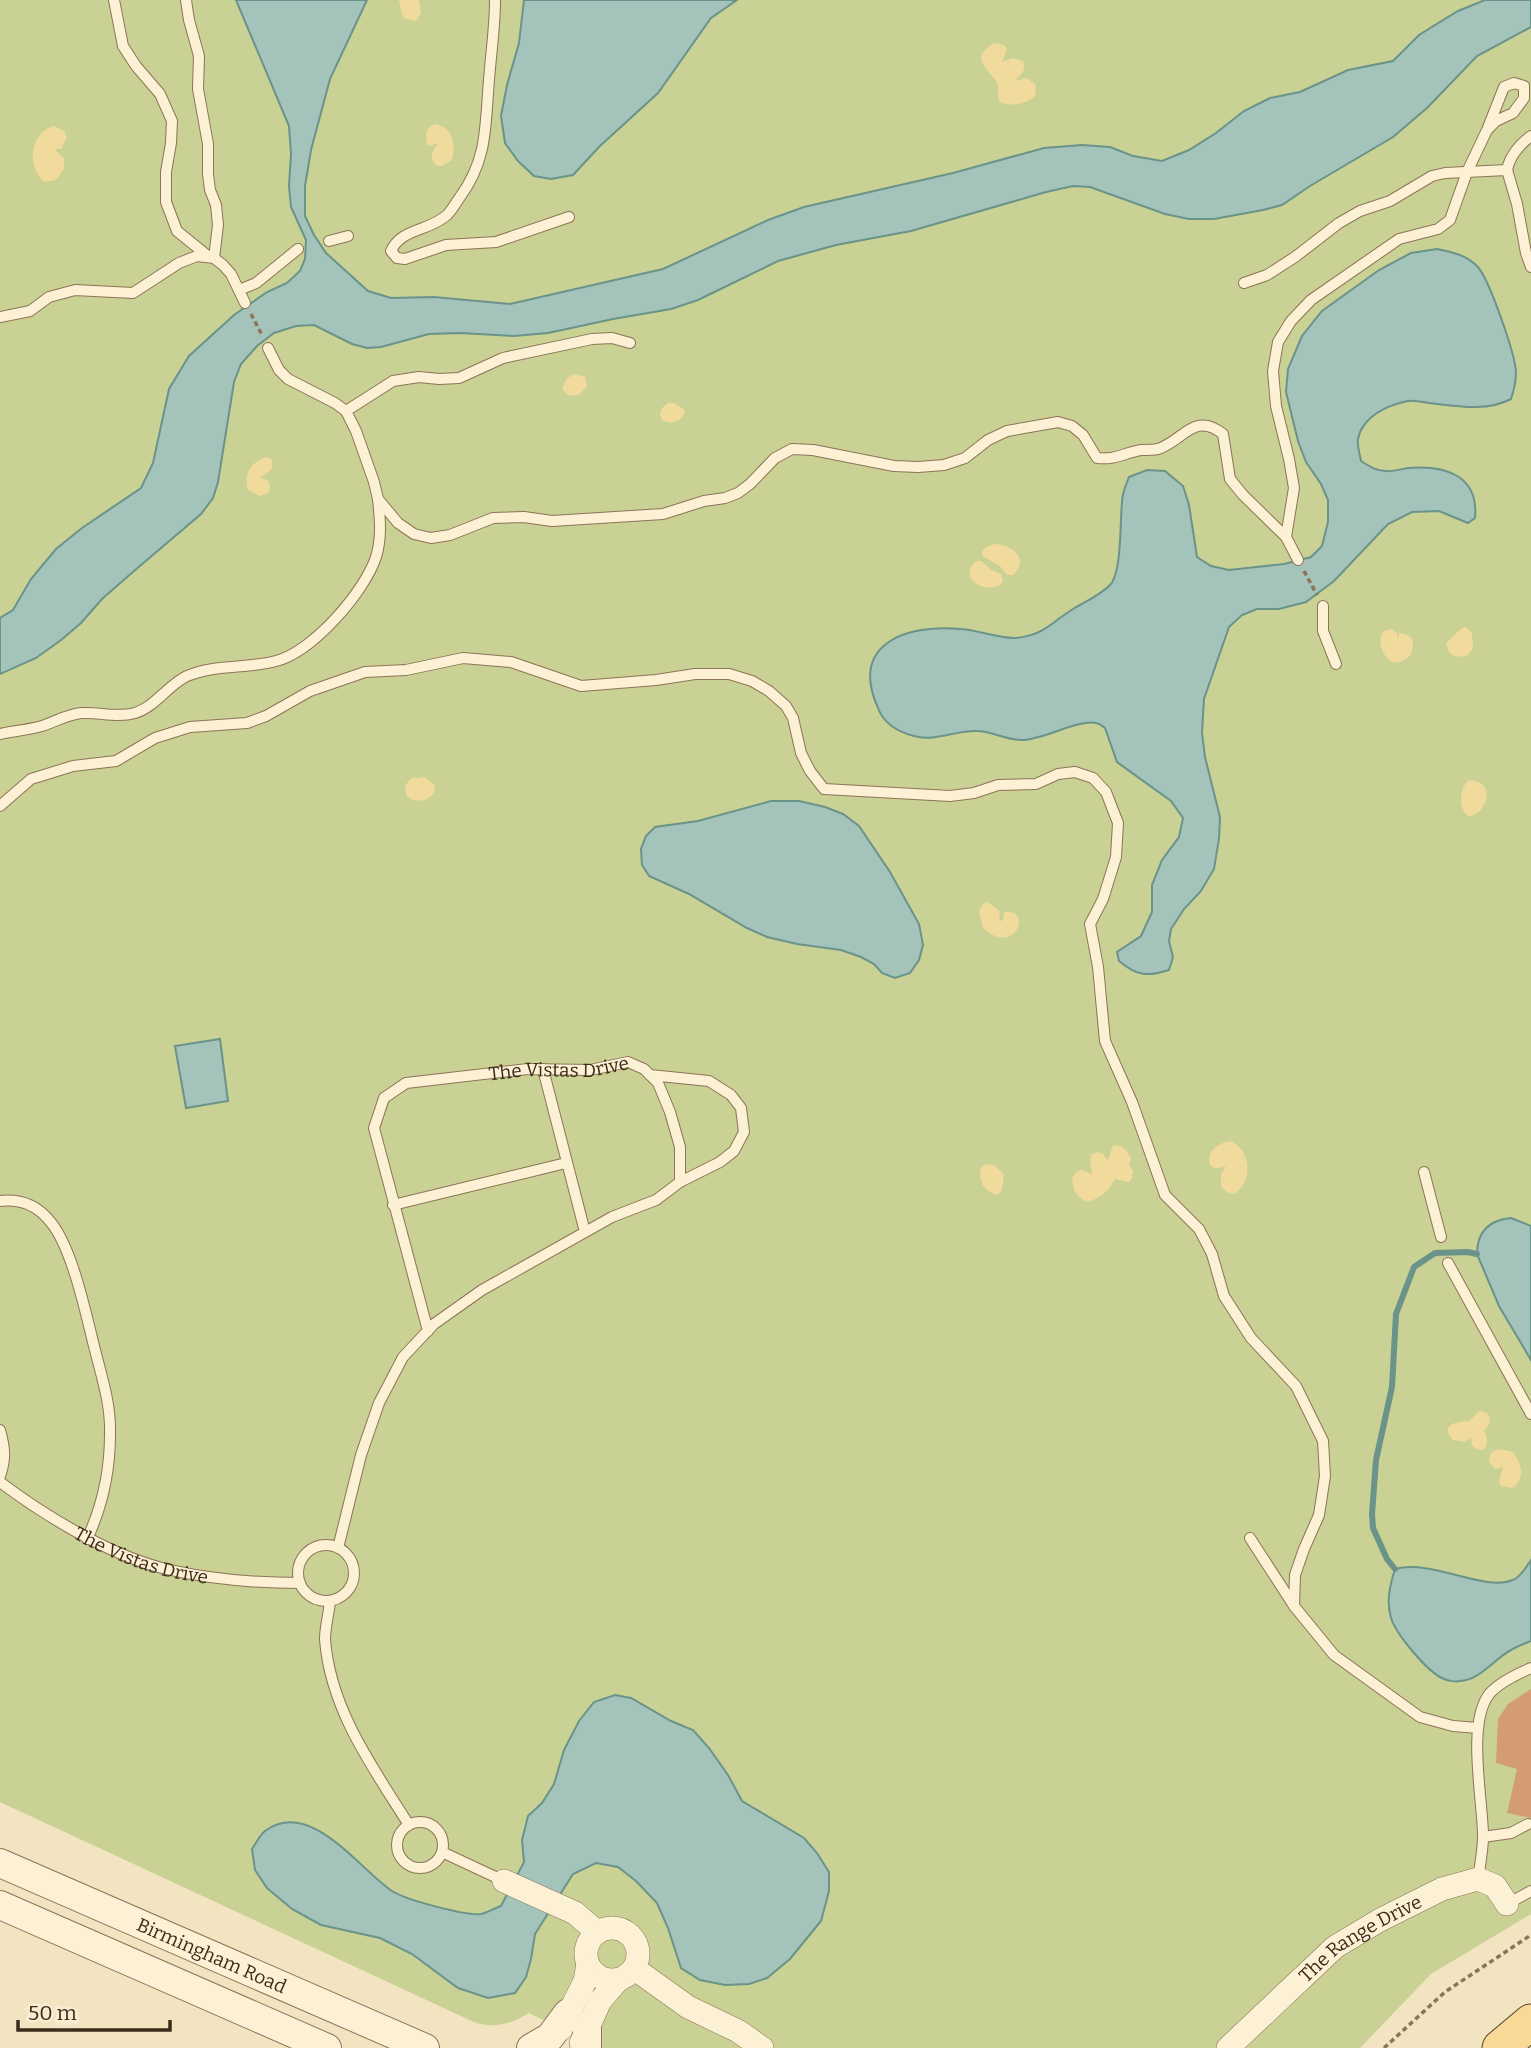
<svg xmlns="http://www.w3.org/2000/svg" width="1531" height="2048" font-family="Bitter,serif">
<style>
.green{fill:#c9d194}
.sand{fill:#f0da9c}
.water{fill:#a4c4bb;stroke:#6a9389;stroke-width:2}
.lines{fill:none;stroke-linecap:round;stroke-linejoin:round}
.stream{stroke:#6a9389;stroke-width:6}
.building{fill:#d39c74}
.service-casing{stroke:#8d7457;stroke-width:12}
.minor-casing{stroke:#8d7457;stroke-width:24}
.tertiary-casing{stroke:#8d7457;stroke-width:30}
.primary-casing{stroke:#5a422c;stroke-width:37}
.path{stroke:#8d7457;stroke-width:3.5;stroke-dasharray:5 3.5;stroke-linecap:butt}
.service{stroke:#fcf0d5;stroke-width:10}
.minor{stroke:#fcf0d5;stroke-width:23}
.tertiary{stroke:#fcf0d5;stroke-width:28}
.primary{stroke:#f8da96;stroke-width:35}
.labels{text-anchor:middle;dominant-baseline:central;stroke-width:5;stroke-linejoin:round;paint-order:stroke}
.street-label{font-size:19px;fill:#3b2c1c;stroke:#f8edd1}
</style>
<rect width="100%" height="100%" fill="#f2e3c1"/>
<path class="green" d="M0,0H1531V1914L1431,1974L1360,2048H600L529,2013C510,2024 495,2029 474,2022L0,1802Z"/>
<path class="sand" d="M399,0H419L421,13L416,21L405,19L401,12Z
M994,43L1004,45L1007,49L1002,62L1013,58L1023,61C1027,71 1021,74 1015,81L1027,78L1036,85L1035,96C1024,105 1014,106 1001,103C996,96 999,93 998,86C994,71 965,60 994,43Z
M434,124C453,127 456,143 452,160L442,166H437C428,158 432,150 439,143L430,146L427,144C425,135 426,128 434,124Z
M54,126L64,131L67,137L61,149H54L64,158V169L56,180L44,182C26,167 30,132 54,126Z
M574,374L585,377L587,387L579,395C571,396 567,396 562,389L567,378Z
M668,403H674L685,410C683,422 672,425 662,420L660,414L662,408Z
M267,457L271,459L273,464L271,470L260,478L268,480L270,488L269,493L260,496L248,490C243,473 251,462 267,457Z
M995,544C1012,545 1030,558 1013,575H1007L1000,566L982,556C982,547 987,546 995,544Z
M976,561H981L990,569L1001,574L1003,580L1001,585C981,594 958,577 976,561Z
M1466,627L1472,633L1473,648L1468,655C1456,659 1448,656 1446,643L1462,628Z
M1391,629L1397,633V639L1399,633L1408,635L1412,639C1416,654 1407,662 1393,663C1382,655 1377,643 1383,631Z
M424,777C451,790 421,809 408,797C403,792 405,782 412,778C414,778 422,778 424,777Z
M1469,780C1512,783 1464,844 1461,800C1461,792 1463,786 1469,780Z
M987,902L999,910L1000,921L1003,920L1004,912C1034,908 1015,958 983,928L979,912L982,905Z
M1230,1141C1251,1149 1254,1182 1234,1194L1228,1193L1221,1187V1174L1226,1166C1203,1176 1202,1146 1230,1141Z
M1113,1145C1123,1145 1127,1150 1131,1159L1129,1165L1133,1171L1132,1179L1128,1182L1115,1179C1108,1192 1101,1198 1087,1202C1076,1196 1073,1191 1072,1178L1077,1171L1082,1170L1092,1174L1090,1161L1091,1155L1097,1152L1103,1154L1108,1160Z
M985,1164L994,1165L1004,1174L1002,1190L997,1195C984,1191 978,1182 981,1168Z
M1479,1411C1493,1412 1492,1423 1484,1431C1491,1443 1486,1457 1472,1446L1471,1437L1465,1442L1453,1440C1439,1424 1456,1422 1469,1421Z
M1499,1449L1513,1452C1522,1464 1526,1479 1512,1488L1501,1486L1499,1481L1503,1467L1495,1469L1489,1462C1489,1454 1491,1451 1499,1449Z"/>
<path class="water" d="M236,0H367L330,79L311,150L305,186V216L314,235L326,253L368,291L391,298L434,297L510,304L663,269L768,220L804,207L953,173L1044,148L1082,145L1110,147L1133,156L1162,161L1189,150L1216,133L1244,111L1270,98L1300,92L1348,70L1393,61L1419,35L1458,11L1485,0H1531V27L1477,56L1427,108L1393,137L1310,186L1282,205L1263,210L1214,219H1189L1165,214L1090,187L1073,186L1046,192L911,231L836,245L778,261L698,300L671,309L613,319L548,333L514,336L460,333L429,334L381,347L367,348L352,344L314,325L296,326L274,333L257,346L241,364L234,382L218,482L213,498L201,514L134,571L102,599L81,623L61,640L36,658L0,674V618L13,610L31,579L56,549L82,528L141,488L153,463L169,389L189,356L234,315L267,292L287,283L300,271L305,259L306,240L291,207L289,186L291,154L289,126Z
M524,0H737L711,18L658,93L600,146L573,175L551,179L534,176L518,161L505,143L501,116L507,85L519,43Z
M1437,249C1452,252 1466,255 1477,266C1489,278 1515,354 1516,372C1516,382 1514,390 1511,399C1487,412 1456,406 1429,403C1423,402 1414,400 1408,401C1387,405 1362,417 1358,439C1357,446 1360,455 1361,461C1369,466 1376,471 1386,471C1393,472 1401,469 1408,468C1445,465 1479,475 1475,518L1468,523L1439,511L1412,512L1388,524L1334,581L1306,602L1279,609H1257L1242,615L1229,627L1204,699L1202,733L1205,757L1220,817L1219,839L1214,869L1201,891L1184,909L1171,929L1169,941L1173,957L1169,970C1147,977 1137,976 1119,961L1117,952L1141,936L1152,912V885L1162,860L1179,837L1183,818L1171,801L1117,762L1105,728C1102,726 1099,723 1096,723C1080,719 1044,739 1024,740C1008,741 992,731 977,731C956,730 935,742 914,736C898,732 884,724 878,708C849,643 907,624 961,629C978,630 996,638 1014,638C1021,638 1033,635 1039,632C1050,627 1060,617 1070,611C1084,602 1098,597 1110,585C1122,573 1120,520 1122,502C1122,493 1126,485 1129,477L1147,470L1165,471L1183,486L1189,505L1197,557L1211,566L1229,570L1284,564L1311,557L1322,546L1328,522V500L1321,484L1306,462L1298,441L1286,392L1288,369L1302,336L1322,311L1379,270L1411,253Z
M771,801H799L825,807L843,814L859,826L890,872L919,924L923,945L919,960L910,973L895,978L882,973L874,964L861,957L841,950L797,944L767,937L747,928L689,894L649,876L642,865L641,849L646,836L655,827L698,821Z
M220,1039L228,1101L186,1108L175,1046Z
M1511,1218L1531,1226V1360L1499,1306L1477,1254C1477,1231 1490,1220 1511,1218Z
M1531,1560V1641C1524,1644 1517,1646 1511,1650C1494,1659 1480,1680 1460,1681C1456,1682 1448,1681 1444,1679C1428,1673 1396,1634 1391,1618C1386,1602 1390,1585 1395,1569C1433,1559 1483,1592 1513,1580C1521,1577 1526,1567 1531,1560Z
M615,1695L631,1698L671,1721L693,1730L709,1748L728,1775L742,1801L804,1838L817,1853L829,1872V1891L821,1921L790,1959L767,1978L749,1984L725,1985L700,1980L681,1968L668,1928L657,1903L636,1881L618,1867L596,1863L573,1874L535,1934L531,1959L526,1977L515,1993L488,1998L458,1988L412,1954L380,1938L321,1925L292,1909L267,1888L255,1870L252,1849C256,1843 260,1835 265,1831C310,1797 360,1870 392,1891C406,1900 466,1916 481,1914C487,1913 495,1908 501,1906L524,1862L522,1840L528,1816L542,1803L554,1784L564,1750L579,1721L594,1702Z"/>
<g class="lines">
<path class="stream" d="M1395,1569L1387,1559L1373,1528L1372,1514L1376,1460L1392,1387L1396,1314L1414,1267L1435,1253L1467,1252L1477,1254"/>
</g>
<path class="building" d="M1531,1689V1818L1507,1813L1517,1769L1496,1763L1498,1719L1508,1704Z"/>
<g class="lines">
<g class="service-casing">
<g id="service">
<path d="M114,0L123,46L136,66L160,94L172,121L171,143L166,172V202L177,231L209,257"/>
<path d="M186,0L189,20L199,56L198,89L208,144V174L210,190L216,205L218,225L214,258"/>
<path d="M495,0C495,27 491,53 489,80C485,125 488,159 460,197C456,203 452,210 447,215C430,231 401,228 391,251L397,258L405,259L446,245L496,242L569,217"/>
<path d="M1507,170C1510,155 1519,145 1531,136"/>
<path d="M329,241L348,236"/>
<path d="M1244,283L1267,275L1295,257L1339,223L1360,211L1390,201L1432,176L1445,173L1507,170L1517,204L1526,253L1531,267"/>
<path d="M239,290L256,283L298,249"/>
<path d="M0,317L30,311L49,297L75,290L133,293L179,263L197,256L214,258L223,265L231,274L245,303"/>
<path d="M630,343L612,338L592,339L503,358L459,378L439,379L419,377L393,381L346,411L356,431L374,482L378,499L398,523L414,534L431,538L450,535L493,518L524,517L552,521L663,514L704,501L725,498L738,493L750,484L775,458L792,449L813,450L894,466L918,467L944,465L965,458L988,440L1007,431L1058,422L1072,426L1083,435L1097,458C1116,460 1124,453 1141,450C1147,450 1153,450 1158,449C1183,441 1194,411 1223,434L1230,479L1243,495L1286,537L1294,488L1289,459L1276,406L1273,371L1278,342L1291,321L1311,300L1399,239L1438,229L1450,220L1467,172L1487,130L1496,121L1513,113L1524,98V86L1514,83L1504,87L1487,130"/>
<path d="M268,348L279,370L288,379L335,403L346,411"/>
<path d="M1286,537L1298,560"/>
<path d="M1323,606V631L1336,664"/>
<path d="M0,734C14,731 28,730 42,726C55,722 67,714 82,713C99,712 117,718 135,713C155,707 168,685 187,676C215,664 247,669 276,661C312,652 364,593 376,557C382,538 380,518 378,499"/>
<path d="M0,806L31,779L73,766L116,761L155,738L190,727L247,723L266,716L310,691L365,672L406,670L463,658L511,662L581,686L656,680L695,674H729L752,681L769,691L786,706L793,718L801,753L810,771L824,789L950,796L974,793L998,785L1036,784L1058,774L1075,772L1093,778L1106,792L1118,823L1116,857L1103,899L1090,924L1098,967L1105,1041L1132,1102L1165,1195L1199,1229L1212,1254L1224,1296L1251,1338L1296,1386L1323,1441L1325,1476L1319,1515L1304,1549L1295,1575L1294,1606"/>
<path d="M543,1069L585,1232"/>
<path d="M1424,1172L1441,1237"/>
<path d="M0,1201C19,1199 35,1204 48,1219C72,1244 86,1315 95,1350C102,1378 111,1405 110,1434C110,1471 103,1505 87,1539"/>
<path d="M393,1205L566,1163"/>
<path d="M1448,1263L1531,1414"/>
<path id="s1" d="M428,1331L374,1128L384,1098L406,1083L528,1069L590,1070L628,1062L644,1069L658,1083L670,1112L680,1147V1182"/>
<path d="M0,1430C5,1448 6,1459 0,1476"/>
<path id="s2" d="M0,1482C45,1516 111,1556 166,1569C209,1579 256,1583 300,1583"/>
<path d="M1250,1538L1294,1606L1334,1655L1420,1717L1453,1726L1478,1728"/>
<circle cx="326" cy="1573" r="28"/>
<path d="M338,1548L361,1455L379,1403L403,1357L434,1324L482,1290L612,1217L656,1200L680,1182L720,1162L734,1151L744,1132L741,1108L731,1095L709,1081L650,1075"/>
<path d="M330,1601C329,1613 325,1627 325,1639C330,1709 373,1768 409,1825"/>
<circle cx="420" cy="1845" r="23"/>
<path d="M1483,1837L1511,1833L1528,1824"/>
<path d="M442,1852L504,1881"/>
<path d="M1478,1879C1480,1865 1483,1851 1483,1836C1483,1800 1466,1722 1490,1693C1500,1682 1517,1674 1531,1668"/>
<path d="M1507,1904L1531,1891"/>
</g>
</g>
<g class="minor-casing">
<g id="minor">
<path d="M504,1881L575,1913L597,1932"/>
<circle cx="612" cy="1954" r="26"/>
<path d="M635,1969L688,2007L738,2031L762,2048"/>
<path d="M561,2029L585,1981L588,1964"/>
<path d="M581,2043L600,2001L618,1980"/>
<path id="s3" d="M1228,2048L1335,1947L1380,1920L1442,1889L1478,1879L1495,1886L1507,1904"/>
</g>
</g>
<g class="tertiary-casing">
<g id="tertiary">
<path id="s4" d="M0,1863L425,2048"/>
<path d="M0,1905L327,2048"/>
<path d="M587,2029V2048"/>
<path d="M531,2048L550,2037L568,2013"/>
</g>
</g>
<g class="primary-casing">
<path id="primary" d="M1500,2048L1531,2022"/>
</g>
<path class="path" d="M251,314L262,335
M1304,571L1317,595
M1384,2048L1445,1992L1531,1935"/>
<use href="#service" class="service"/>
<use href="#minor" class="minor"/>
<use href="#tertiary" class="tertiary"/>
<use href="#primary" class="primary"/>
</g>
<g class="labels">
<g class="street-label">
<text stroke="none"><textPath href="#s1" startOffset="422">The Vistas Drive</textPath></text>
<text stroke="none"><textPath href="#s2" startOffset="161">The Vistas Drive</textPath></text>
<text stroke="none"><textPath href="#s3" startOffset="173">The Range Drive</textPath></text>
<text stroke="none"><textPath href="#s4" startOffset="231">Birmingham Road</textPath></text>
</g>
</g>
<path d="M18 2020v10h152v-10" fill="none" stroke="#3b2c1c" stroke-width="3.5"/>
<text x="28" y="2020" font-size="21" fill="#3b2c1c" stroke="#f8edd1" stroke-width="5" paint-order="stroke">50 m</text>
</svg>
